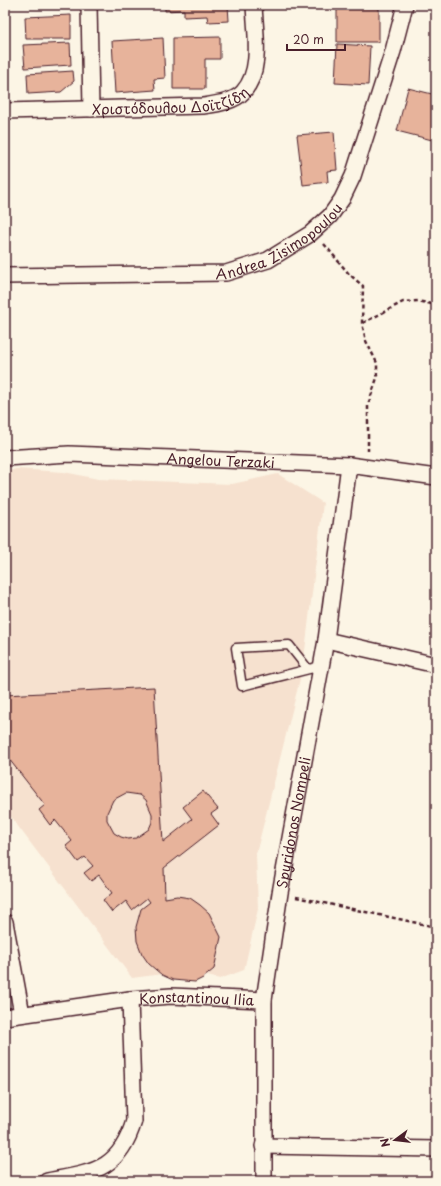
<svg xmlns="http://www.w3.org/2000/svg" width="441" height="1186" font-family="'Playpen Sans',sans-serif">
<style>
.built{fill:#f6e1cf}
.building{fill:#e7b39b;stroke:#4a1f2b;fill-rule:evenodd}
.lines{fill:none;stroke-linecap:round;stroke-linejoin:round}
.lane-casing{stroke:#4a1f2b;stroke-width:11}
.street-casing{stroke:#4a1f2b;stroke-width:18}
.path{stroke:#4a1f2b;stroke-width:2.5;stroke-dasharray:4 3;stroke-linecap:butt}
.lane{stroke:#fcf5e5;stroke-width:8}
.street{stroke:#fcf5e5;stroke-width:15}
.labels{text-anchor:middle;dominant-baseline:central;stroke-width:3;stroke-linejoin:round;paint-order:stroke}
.street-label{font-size:14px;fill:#4a1f2b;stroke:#fcf5e5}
</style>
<rect width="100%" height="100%" fill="#fcf5e5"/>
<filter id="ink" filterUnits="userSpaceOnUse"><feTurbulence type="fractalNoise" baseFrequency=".025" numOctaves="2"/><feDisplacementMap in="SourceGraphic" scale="8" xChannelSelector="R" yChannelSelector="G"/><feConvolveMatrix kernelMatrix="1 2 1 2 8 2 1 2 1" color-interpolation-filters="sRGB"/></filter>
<g filter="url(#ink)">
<path class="built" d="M16,469L64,472L98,479L232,484L278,474L323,503L303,667L256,854L258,909L244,970L220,979L186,971L132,978L5,809V472Z"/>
<path class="building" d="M165,5H228L229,21L208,22L207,16L184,17V10L165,11Z
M337,7L379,8V42H337Z
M71,15V39H26L25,17Z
M220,37V59H205V89H173V38Z
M163,38L165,78L154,79L155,90L115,93L112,41Z
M70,43L71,65L25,68L23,45Z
M337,44L370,46L368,85L335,83Z
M73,71L74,81L61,92L28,94L27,74Z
M408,88L436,95V141L397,131Z
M334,132L337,170L327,171L328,182L303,185L297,135Z
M154,687L163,842L192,819L183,807L203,791L218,809L211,814L219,825L164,868L165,898L177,896L190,898L200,905L209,913L221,937L214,969L203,978L195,982L173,980L162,975L149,964L142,954L137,941L136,927L141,909L150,902L147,898L132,910L126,901L112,912L103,900L112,893L99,875L91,881L84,873L93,866L85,857L78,862L66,846L72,841L55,820L50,825L39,810L45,805L5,754V695ZM126,793L140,795L146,800L152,814V822L149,829L136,838L128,839L121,837L114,833L107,820V813L113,800Z"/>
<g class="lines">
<g class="lane-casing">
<path id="lane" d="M308,669L289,645L236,648L242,686L321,666"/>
</g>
<g class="street-casing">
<g id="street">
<path d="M89,5L91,109"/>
<path id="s1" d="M5,111L203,106C216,104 234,102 243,92C263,70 255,32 254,5"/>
<path id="s2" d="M5,276L226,273L268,260L310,234L330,216L342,199L353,176L393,51L405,5"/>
<path id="s3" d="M5,458L69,454L349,465L436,477"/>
<path d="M326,640L436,665"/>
<path d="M5,922L22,1014"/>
<path id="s4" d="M5,1017L130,999L171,996L264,1000"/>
<path d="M263,1146L436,1149"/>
<path d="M47,1181C93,1172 119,1171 134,1121L130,999"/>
<path id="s5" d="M264,1181V1000L280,893L326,640L349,465"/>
</g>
</g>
<path class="path" d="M324,244L349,274L363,286L362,323L366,341L377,363V378L368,405V451
M363,323L403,302L418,301L436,305
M296,897L436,927"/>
<use href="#lane" class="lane"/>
<use href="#street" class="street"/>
</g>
</g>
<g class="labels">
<g class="street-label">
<text stroke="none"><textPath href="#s1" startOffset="166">Χριστόδουλου Δοϊτζίδη</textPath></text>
<text stroke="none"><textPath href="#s2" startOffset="283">Andrea Zisimopoulou</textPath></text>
<text stroke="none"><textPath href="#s3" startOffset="216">Angelou Terzaki</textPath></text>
<text stroke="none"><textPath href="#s5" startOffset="361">Spyridonos Nompeli</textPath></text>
<text stroke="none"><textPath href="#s4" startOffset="193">Konstantinou Ilia</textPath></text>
</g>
</g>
<rect width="441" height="1186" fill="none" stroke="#fcf5e5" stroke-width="20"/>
<rect x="10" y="10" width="421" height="1166" fill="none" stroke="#4a1f2b" stroke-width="1.5" filter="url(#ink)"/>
<g transform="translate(395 1140) rotate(255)" stroke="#fcf5e5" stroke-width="3" paint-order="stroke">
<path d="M0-3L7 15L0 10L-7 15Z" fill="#4a1f2b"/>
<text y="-6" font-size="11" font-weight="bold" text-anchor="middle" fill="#4a1f2b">N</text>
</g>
<path d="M287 44v6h58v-6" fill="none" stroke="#4a1f2b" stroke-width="2"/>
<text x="293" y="44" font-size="12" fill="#4a1f2b" stroke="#fcf5e5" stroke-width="3" paint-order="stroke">20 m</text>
</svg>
